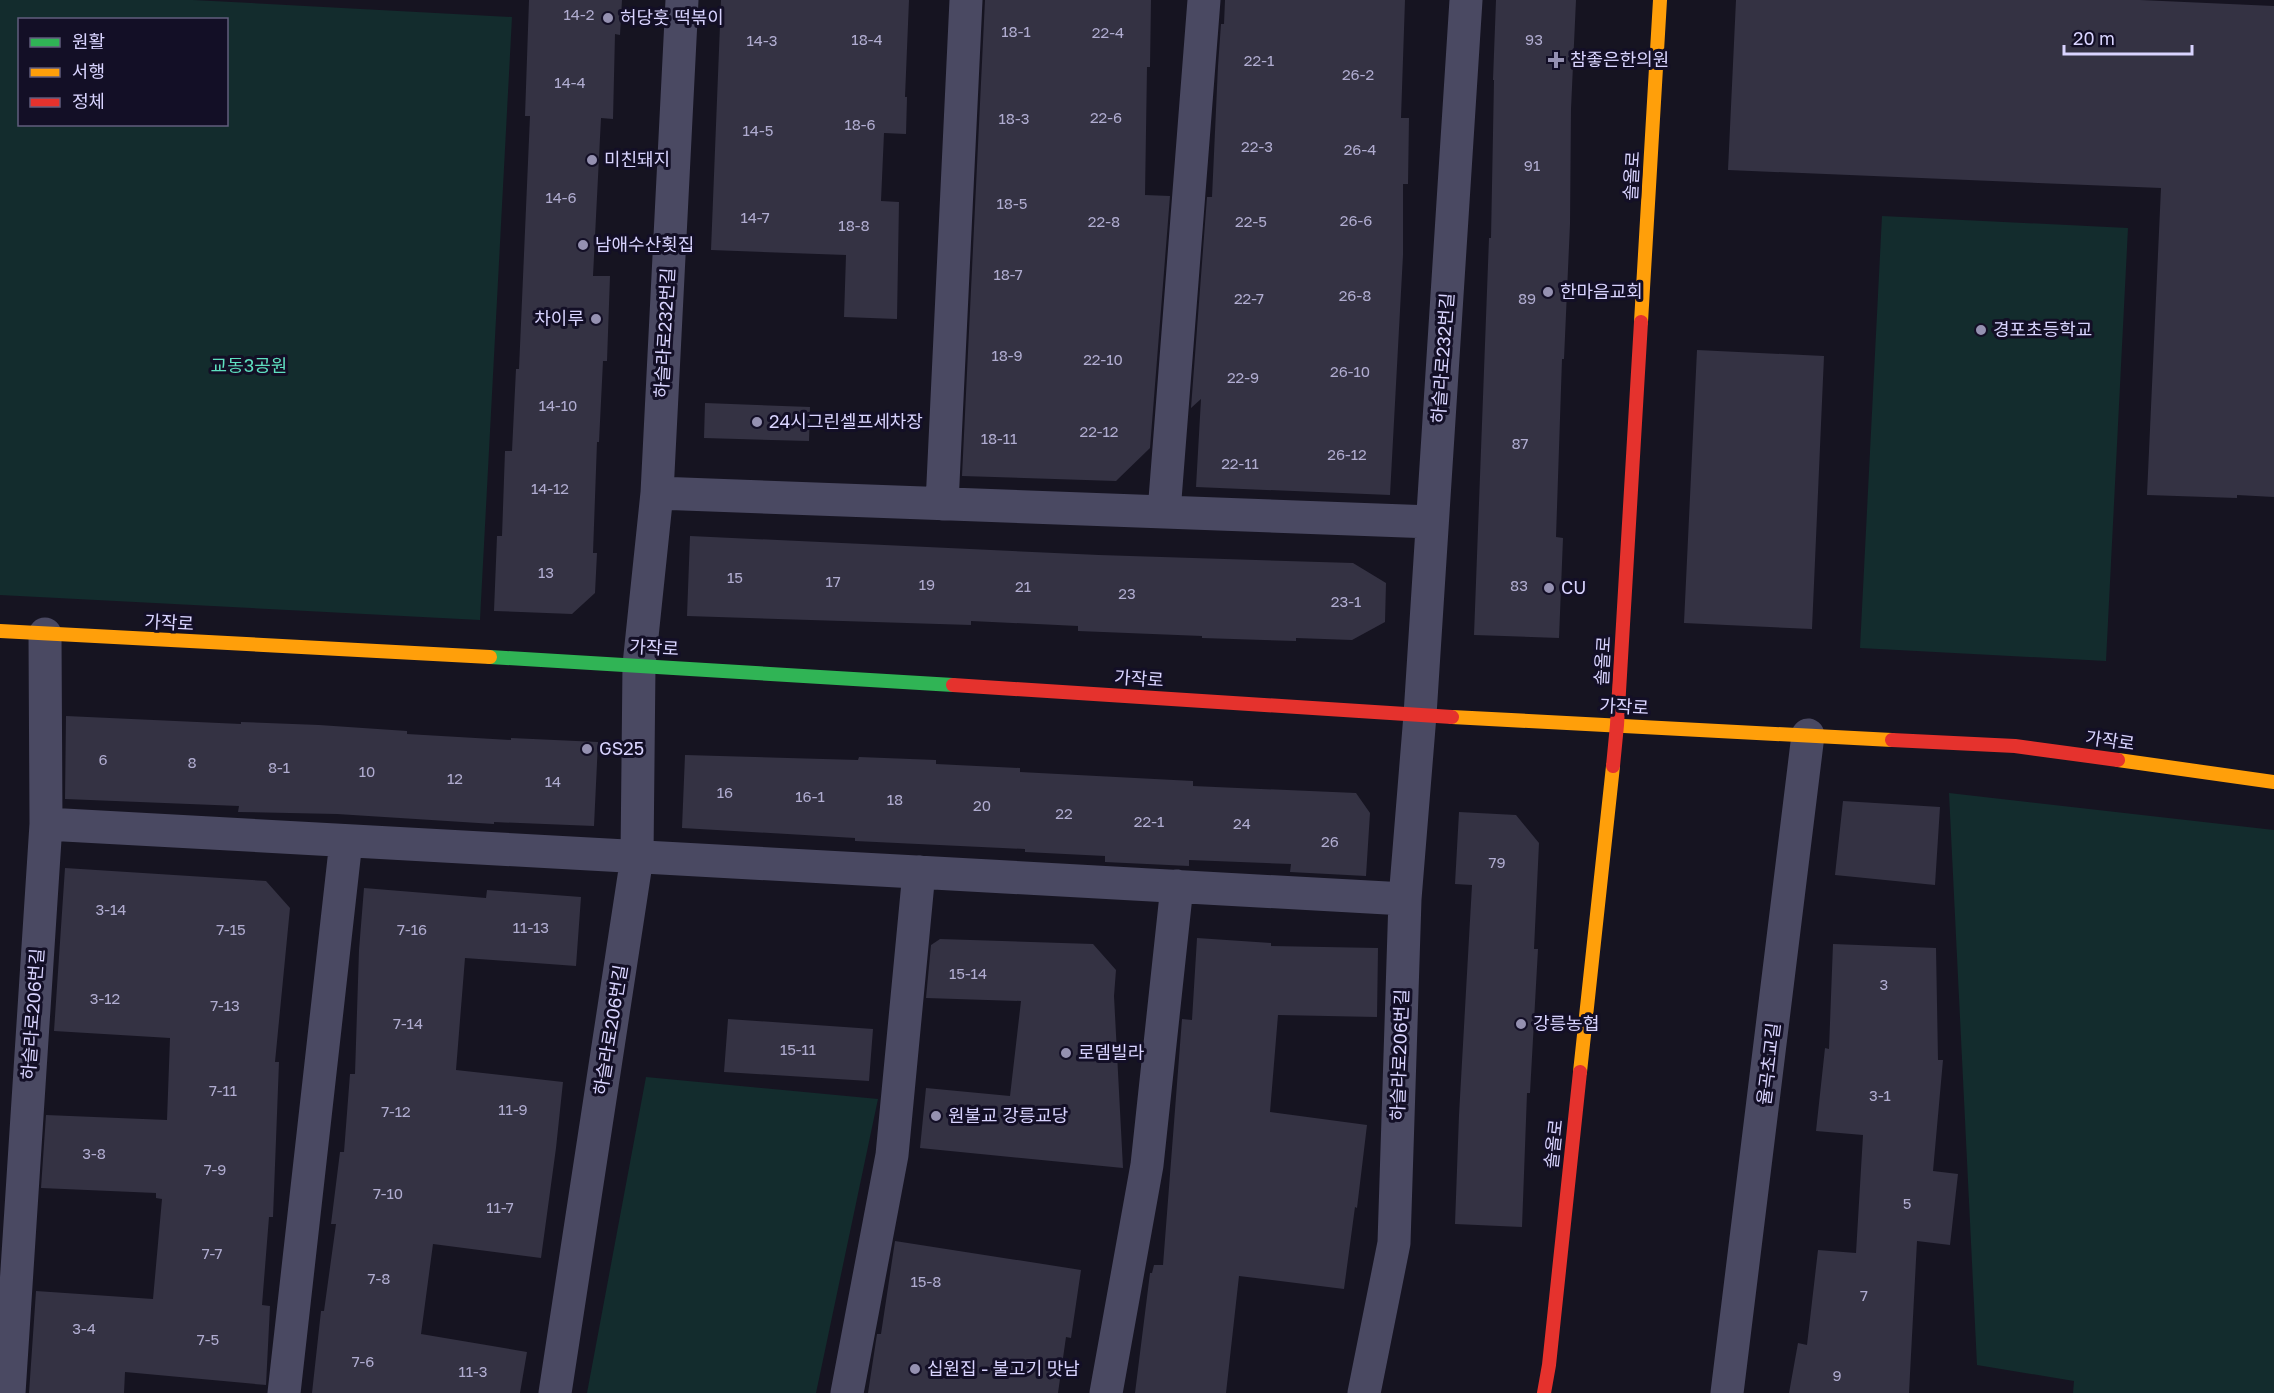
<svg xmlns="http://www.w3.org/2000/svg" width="2274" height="1393" font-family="'Golos Text','Noto Sans KR',sans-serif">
<rect width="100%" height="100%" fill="#161421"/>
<path fill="#132c2d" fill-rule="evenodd" d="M 0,0 L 193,0 L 512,17 L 480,620 L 0,595 ZM 20,20 L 226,20 L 226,124 L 20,124 Z
M 1882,216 L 2128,228 L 2106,661 L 1860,648 Z
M 1949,793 L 2274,830 L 2274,1393 L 2073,1393 L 2074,1381 L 1977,1365 Z
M 646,1077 L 878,1099 L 816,1393 L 587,1393 Z"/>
<path fill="#343243" d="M 529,0 L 622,0 L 620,35 L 615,34 L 613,119 L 601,118 L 593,276 L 610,276 L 607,361 L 603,361 L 599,442 L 597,442 L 593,553 L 597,553 L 595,593 L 572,614 L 494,611 L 497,536 L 502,536 L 505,451 L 512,451 L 516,369 L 519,369 L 530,116 L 525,116 Z
M 721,0 L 909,0 L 905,97 L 907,97 L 906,134 L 884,133 L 881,201 L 899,202 L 897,319 L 844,317 L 846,255 L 711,250 Z
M 985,0 L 1151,0 L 1150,67 L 1147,67 L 1145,195 L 1170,196 L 1150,448 L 1116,481 L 962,476 Z
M 1225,0 L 1405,0 L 1401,118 L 1409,118 L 1408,184 L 1403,184 L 1403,255 L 1390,495 L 1196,487 L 1201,399 L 1191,408 L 1207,197 L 1212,197 L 1218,66 L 1221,24 L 1224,24 Z
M 1496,0 L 1576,0 L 1571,109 L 1570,224 L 1564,359 L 1562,359 L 1556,537 L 1563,538 L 1559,638 L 1474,635 L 1489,238 L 1491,238 L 1494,80 L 1493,80 Z
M 1736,0 L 2140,0 L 2274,6 L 2274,497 L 2237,495 L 2237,498 L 2147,495 L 2161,188 L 1728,170 Z
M 1697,350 L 1824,356 L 1812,629 L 1684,623 Z
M 705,403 L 810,407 L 809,441 L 704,438 Z
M 690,536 L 1099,555 L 1353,563 L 1386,583 L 1385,622 L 1352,640 L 1296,638 L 1296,641 L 1202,638 L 1202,636 L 1078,631 L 1078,626 L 971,621 L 971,625 L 687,616 Z
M 66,716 L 241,724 L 241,722 L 319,725 L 407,731 L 407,734 L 511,740 L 511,738 L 598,742 L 594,826 L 494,822 L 494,824 L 337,814 L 238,812 L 239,806 L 65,799 Z
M 685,755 L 858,760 L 859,757 L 936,760 L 936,764 L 1020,768 L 1020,772 L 1193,781 L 1193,786 L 1356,793 L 1370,813 L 1366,876 L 1290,872 L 1291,864 L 1189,860 L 1189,866 L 1105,862 L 1105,856 L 1025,852 L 1025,849 L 855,841 L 855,838 L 682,828 Z
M 1843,801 L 1940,807 L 1935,885 L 1835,875 Z
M 1459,812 L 1516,815 L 1539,843 L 1534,949 L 1538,949 L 1530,1093 L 1527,1093 L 1522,1227 L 1455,1224 L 1459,1115 L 1472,885 L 1455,884 Z
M 65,868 L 266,881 L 290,908 L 275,1062 L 279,1062 L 273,1217 L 269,1217 L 262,1305 L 270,1306 L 266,1385 L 125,1372 L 124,1393 L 29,1393 L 36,1291 L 153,1299 L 162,1199 L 156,1198 L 156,1193 L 41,1188 L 46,1115 L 167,1120 L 170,1038 L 54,1031 Z
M 364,888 L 486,898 L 487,890 L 581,897 L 576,966 L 465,958 L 456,1070 L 563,1082 L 556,1148 L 541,1258 L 433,1244 L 421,1334 L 527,1352 L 520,1393 L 312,1393 L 321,1311 L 324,1311 L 336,1224 L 331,1224 L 340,1152 L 344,1152 L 350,1074 L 355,1074 L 359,950 Z
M 1197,938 L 1271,943 L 1271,946 L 1378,948 L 1377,1017 L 1278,1015 L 1270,1112 L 1367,1125 L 1357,1208 L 1355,1207 L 1344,1289 L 1239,1276 L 1226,1393 L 1135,1393 L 1150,1273 L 1152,1273 L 1154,1265 L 1163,1265 L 1182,1019 L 1192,1020 Z
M 940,939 L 1093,944 L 1116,970 L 1114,996 L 1123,1168 L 920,1148 L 926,1088 L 1010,1096 L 1021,1001 L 926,998 L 931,945 Z
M 1833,944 L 1936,948 L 1938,1060 L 1943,1060 L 1933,1171 L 1958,1174 L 1950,1245 L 1917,1241 L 1909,1393 L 1789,1393 L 1798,1343 L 1807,1345 L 1818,1250 L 1856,1253 L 1863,1135 L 1816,1131 L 1825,1048 L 1829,1049 Z
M 728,1019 L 873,1029 L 869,1081 L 724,1072 Z
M 895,1241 L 1081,1270 L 1071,1338 L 1066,1337 L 1058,1393 L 868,1393 L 877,1334 L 881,1334 Z"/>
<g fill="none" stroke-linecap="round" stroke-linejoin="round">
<path stroke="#4a4962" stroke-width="33" d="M 657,493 L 1432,522
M 942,504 L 966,0
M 1164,512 L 1204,0
M 46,824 L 1405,899
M 9,1393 L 46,824 L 45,634
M 284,1393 L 346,841
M 555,1393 L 637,857 L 639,665 L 657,493 L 682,0
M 847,1393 L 892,1155 L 919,872
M 1106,1393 L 1147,1165 L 1177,886
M 1364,1393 L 1394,1243 L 1405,899 L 1420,715 L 1466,0
M 1727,1393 L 1808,735"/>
<path stroke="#30b455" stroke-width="14" d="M 490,657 L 953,685"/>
<path stroke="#ff9f0a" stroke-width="14" d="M 1641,322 L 1660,0
M 0,631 L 490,657
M 1452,717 L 1892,740
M 2118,760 L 2274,782
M 1580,1072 L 1613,766"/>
<path stroke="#e5322d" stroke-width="14" d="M 953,685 L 1452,717
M 1892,740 L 2015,746 L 2118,760
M 1613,766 L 1617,725 L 1641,322
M 1544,1393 L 1549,1365 L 1580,1072"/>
</g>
<g fill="#9591b1" stroke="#130f26" stroke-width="2">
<circle cx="608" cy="18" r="6"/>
<path d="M1553 51h6v6h6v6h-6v6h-6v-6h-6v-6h6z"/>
<circle cx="592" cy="160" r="6"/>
<circle cx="583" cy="245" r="6"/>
<circle cx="1548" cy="292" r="6"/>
<circle cx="596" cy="319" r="6"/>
<circle cx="1981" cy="330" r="6"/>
<circle cx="757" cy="422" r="6"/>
<circle cx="1549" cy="588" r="6"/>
<circle cx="587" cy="749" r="6"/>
<circle cx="1521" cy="1024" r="6"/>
<circle cx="1066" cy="1053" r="6"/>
<circle cx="936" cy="1116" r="6"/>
<circle cx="915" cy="1369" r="6"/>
</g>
<g text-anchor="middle" stroke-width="6" stroke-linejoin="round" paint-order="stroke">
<g font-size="15" fill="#b0acd0">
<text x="579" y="20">14-2</text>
<text x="1016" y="37">18-1</text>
<text x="1108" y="38">22-4</text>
<text x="867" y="45">18-4</text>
<text x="1534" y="45">93</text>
<text x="762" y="46">14-3</text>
<text x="1259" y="66">22-1</text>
<text x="1358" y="80">26-2</text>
<text x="570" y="88">14-4</text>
<text x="1106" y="123">22-6</text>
<text x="1014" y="124">18-3</text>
<text x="860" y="130">18-6</text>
<text x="758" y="136">14-5</text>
<text x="1257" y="152">22-3</text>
<text x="1360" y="155">26-4</text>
<text x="1532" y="171">91</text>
<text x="561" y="203">14-6</text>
<text x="1012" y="209">18-5</text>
<text x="755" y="223">14-7</text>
<text x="1356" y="226">26-6</text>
<text x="1104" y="227">22-8</text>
<text x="1251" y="227">22-5</text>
<text x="854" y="231">18-8</text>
<text x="1008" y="280">18-7</text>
<text x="1355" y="301">26-8</text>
<text x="1249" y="304">22-7</text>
<text x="1527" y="304">89</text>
<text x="1007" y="361">18-9</text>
<text x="1103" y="365">22-10</text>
<text x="1350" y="377">26-10</text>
<text x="1243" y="383">22-9</text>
<text x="558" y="411">14-10</text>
<text x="1099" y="437">22-12</text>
<text x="999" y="444">18-11</text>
<text x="1520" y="449">87</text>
<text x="1347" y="460">26-12</text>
<text x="1240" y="469">22-11</text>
<text x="550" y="494">14-12</text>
<text x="546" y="578">13</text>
<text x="735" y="583">15</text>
<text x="833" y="587">17</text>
<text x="927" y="590">19</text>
<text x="1519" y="591">83</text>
<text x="1023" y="592">21</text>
<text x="1127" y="599">23</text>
<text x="1346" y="607">23-1</text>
<text x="103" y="765">6</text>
<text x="192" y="768">8</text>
<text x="279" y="773">8-1</text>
<text x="367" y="777">10</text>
<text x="455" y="784">12</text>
<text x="553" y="787">14</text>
<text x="725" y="798">16</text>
<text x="810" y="802">16-1</text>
<text x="895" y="805">18</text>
<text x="982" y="811">20</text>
<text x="1064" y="819">22</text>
<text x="1149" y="827">22-1</text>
<text x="1242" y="829">24</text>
<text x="1330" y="847">26</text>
<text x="1497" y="868">79</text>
<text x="111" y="915">3-14</text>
<text x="531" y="933">11-13</text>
<text x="231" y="935">7-15</text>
<text x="412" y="935">7-16</text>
<text x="968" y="979">15-14</text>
<text x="1884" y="990">3</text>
<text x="105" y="1004">3-12</text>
<text x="225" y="1011">7-13</text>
<text x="408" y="1029">7-14</text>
<text x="798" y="1055">15-11</text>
<text x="223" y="1096">7-11</text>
<text x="1880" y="1101">3-1</text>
<text x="513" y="1115">11-9</text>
<text x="396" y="1117">7-12</text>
<text x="94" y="1159">3-8</text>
<text x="215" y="1175">7-9</text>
<text x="388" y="1199">7-10</text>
<text x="1907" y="1209">5</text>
<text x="500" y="1213">11-7</text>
<text x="212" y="1259">7-7</text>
<text x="379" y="1284">7-8</text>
<text x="926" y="1287">15-8</text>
<text x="1864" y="1301">7</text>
<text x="84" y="1334">3-4</text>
<text x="208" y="1345">7-5</text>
<text x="363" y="1367">7-6</text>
<text x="473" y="1377">11-3</text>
<text x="1837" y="1381">9</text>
</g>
<g font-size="18" fill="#d9d4ff" stroke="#130f26" text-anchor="start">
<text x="620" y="24">허당훗 떡볶이</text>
<text x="1570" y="66">참좋은한의원</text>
<text x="604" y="166">미친돼지</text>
<text x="595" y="251">남애수산횟집</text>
<text x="1560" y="298">한마음교회</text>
<text x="584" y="325" text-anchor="end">차이루</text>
<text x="1993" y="336">경포초등학교</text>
<text x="769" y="428">24시그린셀프세차장</text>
<text x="1561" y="594">CU</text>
<text x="599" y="755">GS25</text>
<text x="1533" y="1030">강릉농협</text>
<text x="1078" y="1059">로뎀빌라</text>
<text x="948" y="1122">원불교 강릉교당</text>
<text x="927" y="1375">십원집 - 불고기 맛남</text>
</g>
<g font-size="18" fill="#d9d4ff" stroke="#130f26">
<text transform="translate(1632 176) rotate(-87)" y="6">솔올로</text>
<text transform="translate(665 333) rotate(-87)" y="6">하슬라로232번길</text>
<text transform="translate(1443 358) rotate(-86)" y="6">하슬라로232번길</text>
<text transform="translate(169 623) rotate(3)" y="6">가작로</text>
<text transform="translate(654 648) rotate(3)" y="6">가작로</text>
<text transform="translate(1603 661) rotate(-87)" y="6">솔올로</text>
<text transform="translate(1139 679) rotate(4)" y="6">가작로</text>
<text transform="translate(1624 707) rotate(3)" y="6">가작로</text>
<text transform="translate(2110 741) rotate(8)" y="6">가작로</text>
<text transform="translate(33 1014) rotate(-86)" y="6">하슬라로206번길</text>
<text transform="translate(611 1030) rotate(-81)" y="6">하슬라로206번길</text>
<text transform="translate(1400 1055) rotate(-88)" y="6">하슬라로206번길</text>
<text transform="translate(1769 1064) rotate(-83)" y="6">율곡초교길</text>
<text transform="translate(1554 1144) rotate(-84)" y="6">솔올로</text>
</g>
<g font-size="18" fill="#5fe0c0" stroke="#130f26">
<text x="249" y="372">교동3공원</text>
</g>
</g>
<rect x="18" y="18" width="210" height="108" fill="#130f26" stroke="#625e7d" stroke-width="1.5"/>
<rect x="30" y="38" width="30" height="9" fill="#30b455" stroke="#625e7d" stroke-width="1.5"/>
<text x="72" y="48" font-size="18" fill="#d9d4ff">원활</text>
<rect x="30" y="68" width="30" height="9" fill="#ff9f0a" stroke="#625e7d" stroke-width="1.5"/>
<text x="72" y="78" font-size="18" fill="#d9d4ff">서행</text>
<rect x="30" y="98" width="30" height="9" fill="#e5322d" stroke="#625e7d" stroke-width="1.5"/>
<text x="72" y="108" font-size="18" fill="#d9d4ff">정체</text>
<path d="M2064 45v9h128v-9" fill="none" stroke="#d9d4ff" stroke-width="3"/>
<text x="2073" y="45" font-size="18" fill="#d9d4ff" stroke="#130f26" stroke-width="4.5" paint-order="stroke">20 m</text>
</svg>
